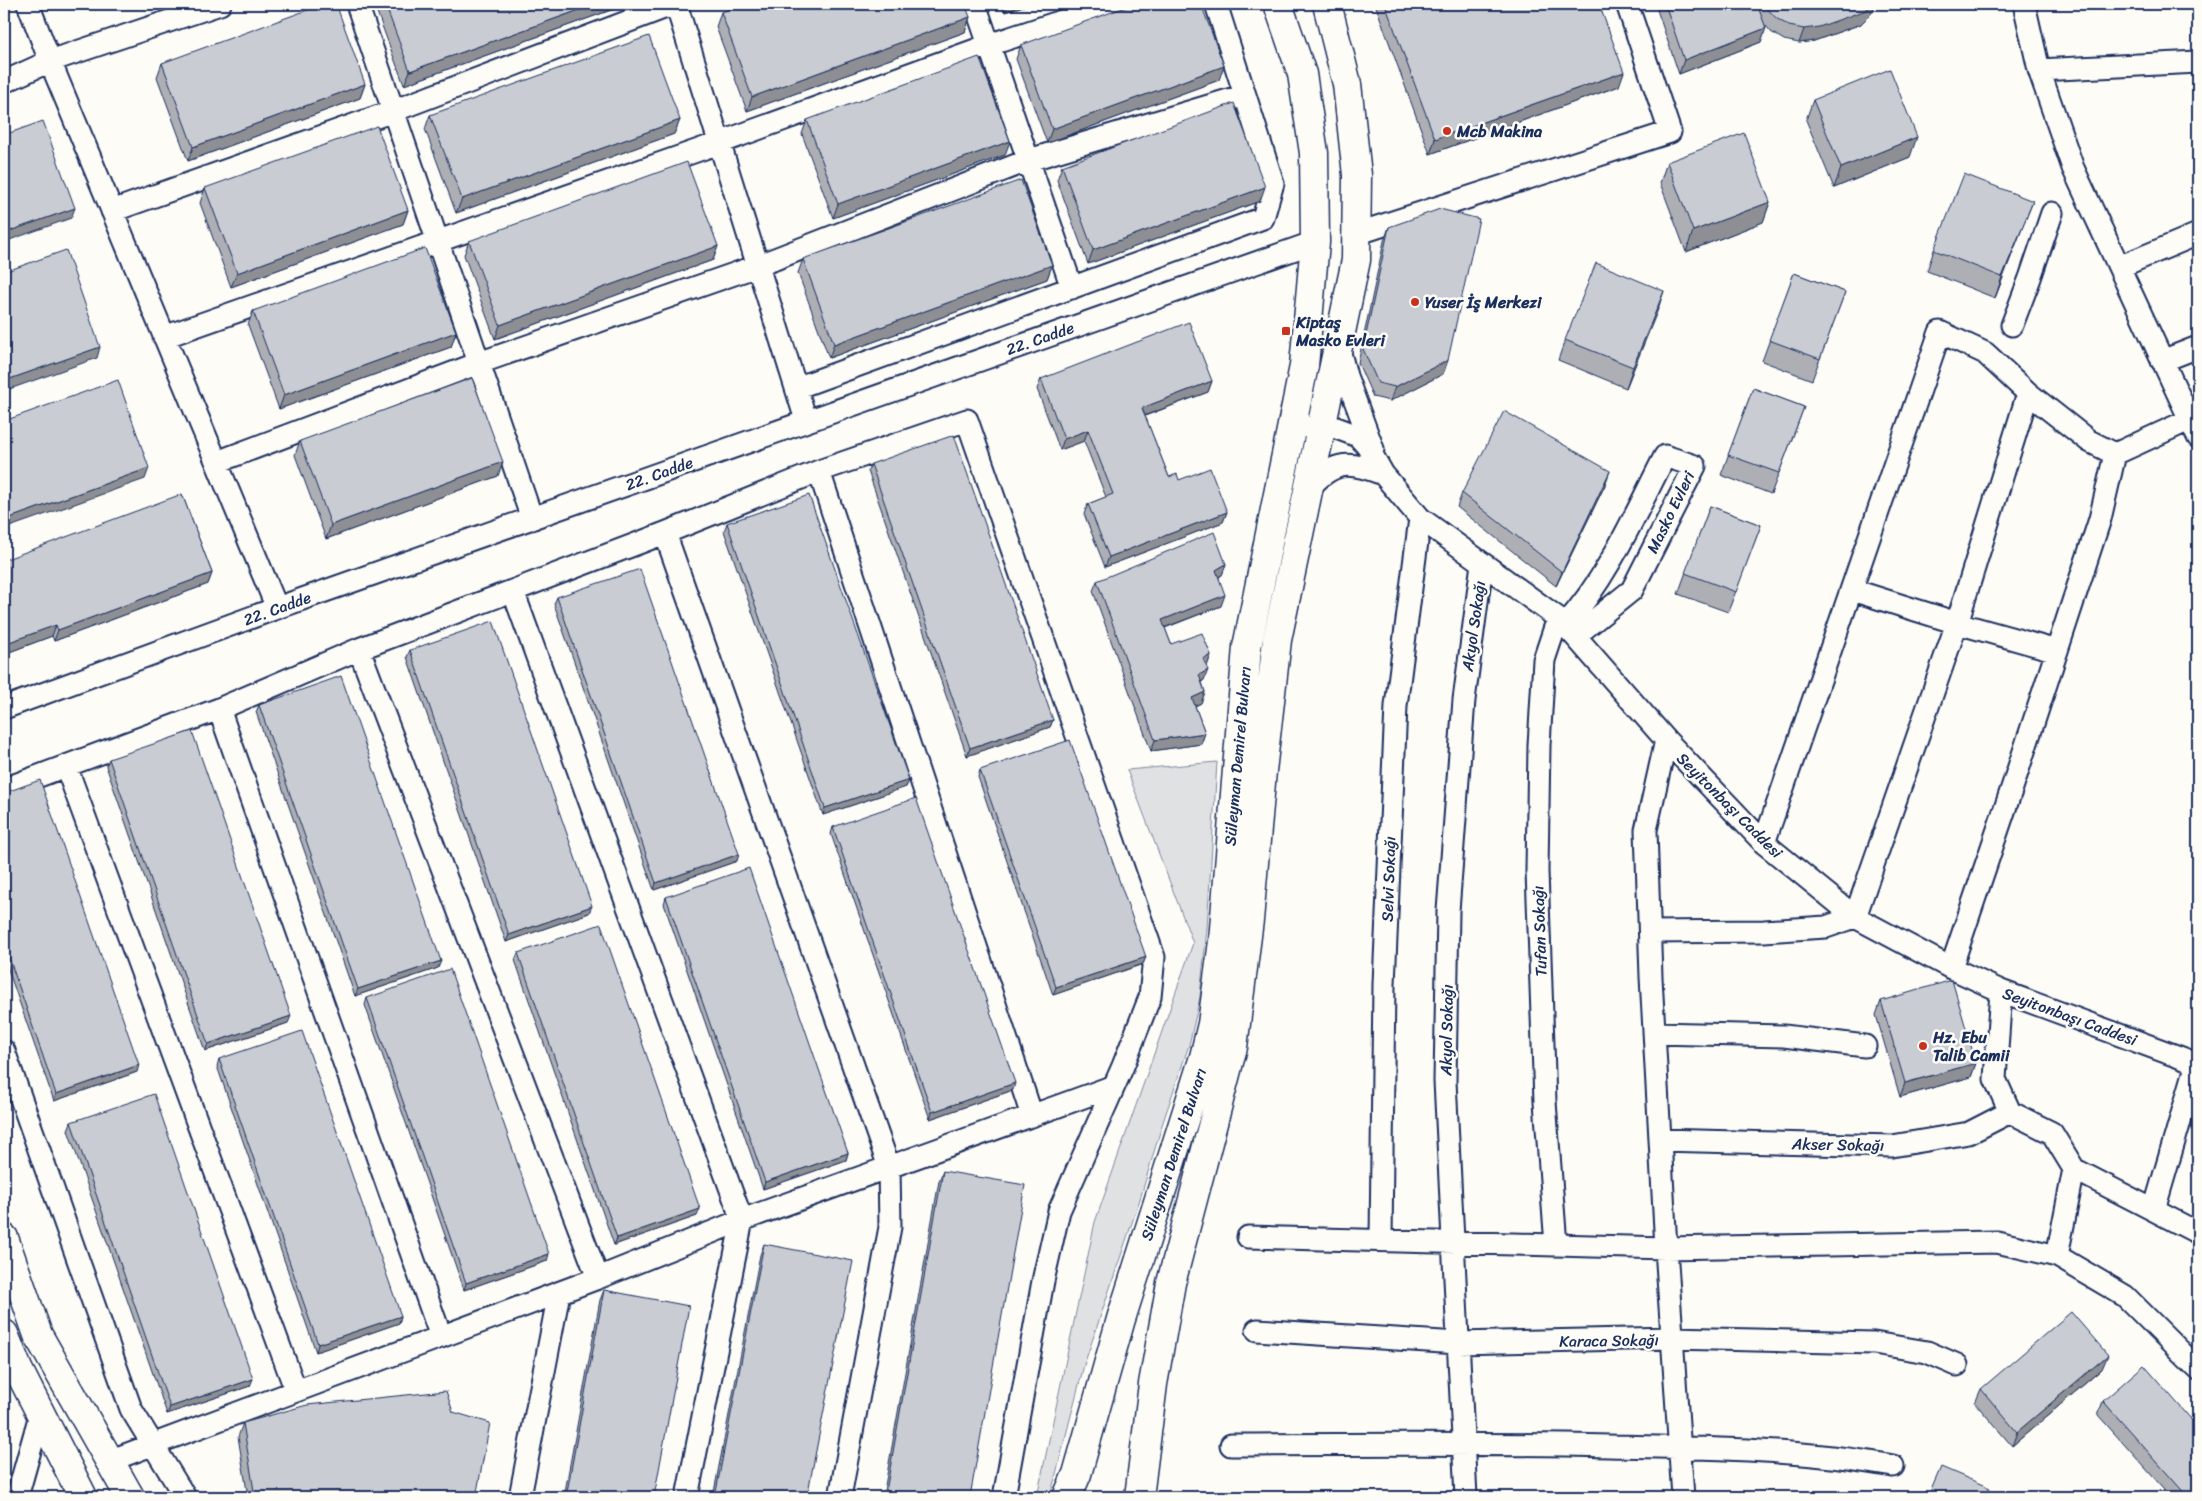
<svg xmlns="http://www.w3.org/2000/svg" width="2202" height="1501" font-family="Sriracha,sans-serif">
<rect width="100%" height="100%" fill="#fdfcf7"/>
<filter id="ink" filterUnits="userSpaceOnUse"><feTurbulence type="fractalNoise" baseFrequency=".02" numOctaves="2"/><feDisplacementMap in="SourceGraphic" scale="10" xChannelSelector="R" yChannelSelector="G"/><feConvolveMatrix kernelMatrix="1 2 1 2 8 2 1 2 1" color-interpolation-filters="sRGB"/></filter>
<g filter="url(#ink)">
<path fill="#e0e1e3" stroke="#7e88a0" d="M 1217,762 L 1207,928 L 1200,997 L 1189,1045 L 1162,1125 L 1140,1199 L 1084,1365 L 1050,1497 L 1037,1497 L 1095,1222 L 1193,943 L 1127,770 Z"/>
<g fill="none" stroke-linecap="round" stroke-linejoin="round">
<g stroke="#1b2f5e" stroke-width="25">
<path id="minor" d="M 28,4 L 50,61 L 277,608
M 357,4 L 532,519
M 676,4 L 806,420
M 975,4 L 1072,288
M 2024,4 L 2039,70 L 2073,168 L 2198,437
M 2039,70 L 2198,62
M 4,82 L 50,61 L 220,4
M 112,211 L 393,111 L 674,4
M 1356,234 L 1670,132 L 1627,4
M 2119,267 L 2198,234
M 2012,325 L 2030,278 L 2052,213
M 164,337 L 719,143 L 989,45 L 1113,4
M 1339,349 L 1346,376 L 1373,449
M 2162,361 L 2198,347
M 796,388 L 1263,218 L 1273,183 L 1216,4
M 1308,427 L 1331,426 L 1358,436 L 1367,446 L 1383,474 L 1420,518 L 1558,618 L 1575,636 L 1666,740 L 1764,843 L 1855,917 L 1951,968 L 2001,991 L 2198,1064
M 2115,454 L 2189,420
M 217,462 L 479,363 L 757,266 L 1029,160 L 1245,95
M 819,471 L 1032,1116
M 1310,487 C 1335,459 1351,462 1383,474
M 665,533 L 889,1167 L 890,1227 L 840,1497
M 1852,590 L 1957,623 L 2057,651
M 513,591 L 742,1220 L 687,1497
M 1565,625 C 1609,576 1635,514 1665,456 L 1695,466 L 1632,590 L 1575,636
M 359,649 L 598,1278
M 4,708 L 277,608 L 1315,242
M 219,709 L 441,1337
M 1666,740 L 1646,830 L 1651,977 L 1666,1248 L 1683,1497
M 66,766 L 296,1391
M 4,789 L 219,709 L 359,649 L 665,533 L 819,471 L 967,420 L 1154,957 L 1150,997 L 1123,1066 L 1059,1211 L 1043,1281 L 1004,1497
M 1764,843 L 1940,332 L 1985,353 L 2028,393 L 2089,441 L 2115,454
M 1650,932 L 1764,931 L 1826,927 L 1855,917 L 1957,623 L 2028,393
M 1951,968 L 2013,785 L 2100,519 L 2115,454
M 2001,991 L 1995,1079 L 2010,1112 L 2052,1133 L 2074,1169 L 2057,1256
M 1654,1033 L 1784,1036 L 1865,1046
M 4,1051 L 131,1409 L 185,1497
M 1660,1140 L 1892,1146 L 1969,1133 L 2010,1112
M 2074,1169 L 2198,1233
M 2154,1210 L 2197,1063
M 1248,1237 L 1666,1248 L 1997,1242 L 2057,1256 L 2125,1296 L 2198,1369
M 1381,1240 L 1384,984 L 1396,706 L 1420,518
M 1556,1245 L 1545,1102 L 1537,871 L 1539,745 L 1544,660 L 1558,618
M 1257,1330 L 1458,1343 L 1672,1338 L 1874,1343 L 1927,1352 L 1957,1365
M 1231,1445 C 1357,1444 1483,1443 1609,1446 C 1704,1448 1800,1449 1893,1466
M 109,1461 L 598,1278 L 742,1220 L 1114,1086
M 17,1497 L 40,1415
M 520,1497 L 559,1293
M 1466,1497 L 1445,1081 L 1448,911 L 1464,700 L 1482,564"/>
</g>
<g stroke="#1b2f5e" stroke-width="31">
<path id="major" d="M 4,1238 L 38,1335 L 130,1497
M 4,1334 L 18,1369 L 83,1497
M 1067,1497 L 1077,1474 L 1121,1319 L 1204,1057 L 1212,1024 L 1223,941 L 1247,647 L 1304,366 L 1315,242 L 1314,153 L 1302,74 L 1278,4
M 1139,1497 L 1153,1384 L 1171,1283 L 1233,1047 L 1249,920 L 1262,771 L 1277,640 L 1356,260 L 1357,175 L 1347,84 L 1327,4"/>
</g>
<use href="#minor" stroke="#fdfcf7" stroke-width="21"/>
<use href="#major" stroke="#fdfcf7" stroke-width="28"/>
</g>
<path fill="#adafb5" stroke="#1b2f5e" d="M 374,4 L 623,4 L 622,6 L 404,85 Z
M 1002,4 L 1029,4 L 1005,12 Z
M 1375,4 L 1599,4 L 1619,86 L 1430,154 Z
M 1655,4 L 1876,4 L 1871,14 L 1861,24 L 1814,41 L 1799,43 L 1784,40 L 1771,32 L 1766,26 L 1761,42 L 1679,74 Z
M 721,12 L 970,17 L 965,32 L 747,111 L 716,27 Z
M 1021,45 L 1219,80 L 1047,143 L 1016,59 Z
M 162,63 L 365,84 L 360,98 L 188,161 L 157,77 Z
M 1813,100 L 1910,157 L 1834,188 L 1806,120 Z
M 430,115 L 680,120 L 674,134 L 456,213 L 425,129 Z
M 807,120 L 1005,155 L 833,218 L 802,134 Z
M 1667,162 L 1770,202 L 1763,222 L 1686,252 L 1660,183 Z
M 1062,166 L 1260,201 L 1088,264 L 1057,180 Z
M 205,188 L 408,210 L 403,224 L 231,287 L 200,203 Z
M 2025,221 L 1995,298 L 1927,271 L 1934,250 Z
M 1389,227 L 1448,360 L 1443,374 L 1390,401 L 1373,397 L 1358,363 L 1384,241 Z
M 469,241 L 718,246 L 713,260 L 495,339 L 464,255 Z
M 803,259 L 1052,265 L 1047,279 L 829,358 L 798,273 Z
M 1794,273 L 1845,292 L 1812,380 L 1762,361 Z
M 1664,291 L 1626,388 L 1558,360 L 1565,340 Z
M 253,311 L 456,332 L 451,347 L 279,409 L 248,325 Z
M 1041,379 L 1212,381 L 1208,392 L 1145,416 L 1169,477 L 1179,480 L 1227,512 L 1223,522 L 1105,567 L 1084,514 L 1088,504 L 1106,497 L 1084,441 L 1060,450 L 1037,389 Z
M 1753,388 L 1804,407 L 1771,494 L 1721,475 Z
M 300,441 L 498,476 L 326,539 L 295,455 Z
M 871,464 L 1053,720 L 1050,727 L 967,756 L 868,471 Z
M 1605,485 L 1556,586 L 1457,507 L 1462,493 Z
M 182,494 L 212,573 L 208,584 L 54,641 L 52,636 L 4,654 Z
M 1710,506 L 1761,525 L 1728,612 L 1678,594 Z
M 727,523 L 909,780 L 906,787 L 823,815 L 724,531 Z
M 1226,564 L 1222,575 L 1219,577 L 1221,606 L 1165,628 L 1171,644 L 1211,655 L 1207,666 L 1204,680 L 1202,682 L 1205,692 L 1201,703 L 1195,706 L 1205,733 L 1201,744 L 1151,751 L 1093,591 L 1097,581 Z
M 557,597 L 737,861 L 654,890 L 554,604 Z
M 410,650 L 589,913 L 506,942 L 407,657 Z
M 259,705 L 438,968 L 355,996 L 256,712 Z
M 109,759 L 288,1023 L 205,1051 L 106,766 Z
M 980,770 L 1146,957 L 1143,964 L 1053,995 L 978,777 Z
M 4,793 L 137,1072 L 54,1101 L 4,958 Z
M 833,827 L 1013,1090 L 930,1119 L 831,834 Z
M 666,897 L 848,1153 L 846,1160 L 763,1189 L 664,904 Z
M 518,953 L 697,1216 L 614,1245 L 515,960 Z
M 367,998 L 547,1261 L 464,1290 L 365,1005 Z
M 1881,1001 L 1976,1063 L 1971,1077 L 1900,1097 L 1876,1015 Z
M 219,1059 L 401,1316 L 399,1323 L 316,1352 L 217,1066 Z
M 71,1122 L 250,1386 L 167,1414 L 68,1130 Z
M 943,1171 L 970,1497 L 883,1497 L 939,1181 Z
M 764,1244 L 807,1497 L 713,1497 L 760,1255 Z
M 604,1290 L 654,1497 L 564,1497 L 600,1300 Z
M 2102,1369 L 2012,1446 L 1975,1403 L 1981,1389 Z
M 2103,1401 L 2198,1497 L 2171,1497 L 2098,1415 Z
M 453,1412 L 476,1497 L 248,1497 L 238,1437 L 243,1423 Z"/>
<path fill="#8d8f94" stroke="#1b2f5e" d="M 596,4 L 623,4 L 622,6 L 404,85 L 410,71 Z
M 1008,4 L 1029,4 L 1005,12 Z
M 1872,4 L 1876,4 L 1871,14 L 1861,24 L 1814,41 L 1799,43 L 1804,29 Z
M 970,17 L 965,32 L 747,111 L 752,97 Z
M 1766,28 L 1761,42 L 1679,74 L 1684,60 Z
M 1224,66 L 1219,80 L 1047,143 L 1052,129 Z
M 1624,72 L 1619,86 L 1430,154 L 1435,139 Z
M 365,84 L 360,98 L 188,161 L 193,147 Z
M 680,120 L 674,134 L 456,213 L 462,199 Z
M 1917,137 L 1910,157 L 1834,188 L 1841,168 Z
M 1010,141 L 1005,155 L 833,218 L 838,204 Z
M 1265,187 L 1260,201 L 1088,264 L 1093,250 Z
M 2033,201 L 2025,221 L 1995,298 L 2002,277 Z
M 1770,202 L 1763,222 L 1686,252 L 1693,231 Z
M 75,208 L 71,218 L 4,242 L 4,233 Z
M 408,210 L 403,224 L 231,287 L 237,273 Z
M 718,246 L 713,260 L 495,339 L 500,325 Z
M 1052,265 L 1047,279 L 829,358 L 834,344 Z
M 1664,291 L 1657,312 L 1626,388 L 1633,367 Z
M 456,332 L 451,347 L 279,409 L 284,395 Z
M 100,347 L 97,358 L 4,391 L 4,381 Z
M 1448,360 L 1443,374 L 1390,401 L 1395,387 Z
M 1212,381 L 1208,392 L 1138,418 L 1142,408 Z
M 1088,430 L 1084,441 L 1060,450 L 1064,439 Z
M 503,462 L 498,476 L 326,539 L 331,525 Z
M 149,468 L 145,479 L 4,529 L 4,520 Z
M 1610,471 L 1605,485 L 1556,586 L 1562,572 Z
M 1227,512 L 1223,522 L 1105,567 L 1109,557 Z
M 1226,564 L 1222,575 L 1212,580 L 1216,570 Z
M 212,573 L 208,584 L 54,641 L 58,630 Z
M 1225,595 L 1221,606 L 1158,630 L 1162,620 Z
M 56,625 L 52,636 L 4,654 L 4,644 Z
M 1211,655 L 1207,666 L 1200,670 L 1203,659 Z
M 1208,670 L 1204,680 L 1195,686 L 1199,675 Z
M 1205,692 L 1201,703 L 1188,709 L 1192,698 Z
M 1053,720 L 1050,727 L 967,756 L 970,748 Z
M 1205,733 L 1201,744 L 1151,751 L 1155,740 Z
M 909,780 L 906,787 L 823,815 L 825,808 Z
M 739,854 L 737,861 L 654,890 L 656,883 Z
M 592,906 L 589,913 L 506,942 L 509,935 Z
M 1146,957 L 1143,964 L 1053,995 L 1056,987 Z
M 441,961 L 438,968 L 355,996 L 358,989 Z
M 291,1016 L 288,1023 L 205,1051 L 208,1044 Z
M 1976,1063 L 1971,1077 L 1900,1097 L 1905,1083 Z
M 139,1065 L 137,1072 L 54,1101 L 56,1094 Z
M 1015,1083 L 1013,1090 L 930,1119 L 932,1112 Z
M 848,1153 L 846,1160 L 763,1189 L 765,1182 Z
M 700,1209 L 697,1216 L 614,1245 L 617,1238 Z
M 549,1254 L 547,1261 L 464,1290 L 466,1283 Z
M 401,1316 L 399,1323 L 316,1352 L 318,1344 Z
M 2108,1355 L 2102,1369 L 2012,1446 L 2017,1432 Z
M 253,1379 L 250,1386 L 167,1414 L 170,1407 Z"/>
<path fill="#c9ccd3" stroke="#1b2f5e" d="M 324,4 L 336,4 L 365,84 L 193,147 L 162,63 Z
M 385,4 L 596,4 L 410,71 Z
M 745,4 L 965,4 L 970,17 L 752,97 L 721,12 Z
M 1134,4 L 1201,4 L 1224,66 L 1052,129 L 1021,45 Z
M 1385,4 L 1599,4 L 1624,72 L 1435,139 Z
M 1665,4 L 1759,4 L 1758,7 L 1766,28 L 1684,60 Z
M 1766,4 L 1872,4 L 1866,10 L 1819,27 L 1804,29 L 1789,26 L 1776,18 L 1766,7 Z
M 649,36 L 680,120 L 462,199 L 430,115 Z
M 979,57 L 1010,141 L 838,204 L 807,120 Z
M 1890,69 L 1917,137 L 1841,168 L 1813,100 Z
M 1234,103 L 1265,187 L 1093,250 L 1062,166 Z
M 43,121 L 75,208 L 4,233 L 4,135 Z
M 377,126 L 408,210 L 237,273 L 205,188 Z
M 1744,133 L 1770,202 L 1693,231 L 1667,162 Z
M 687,162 L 718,246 L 500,325 L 469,241 Z
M 1964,174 L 2033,201 L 2002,277 L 1934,250 Z
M 1021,180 L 1052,265 L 834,344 L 803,259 Z
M 1440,209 L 1479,219 L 1448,360 L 1395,387 L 1378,383 L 1363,349 L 1389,227 Z
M 425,248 L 456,332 L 284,395 L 253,311 Z
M 66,250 L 100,347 L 4,381 L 4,272 Z
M 1596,263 L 1664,291 L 1633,367 L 1565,340 Z
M 1794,273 L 1845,292 L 1820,359 L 1769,340 Z
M 1189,322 L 1212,381 L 1142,408 L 1169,477 L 1177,474 L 1179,480 L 1210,468 L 1227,512 L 1109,557 L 1088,504 L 1113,494 L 1088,430 L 1064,439 L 1041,379 Z
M 472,378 L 503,462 L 331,525 L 300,441 Z
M 118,380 L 149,468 L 4,520 L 4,421 Z
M 1753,388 L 1804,407 L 1779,473 L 1728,455 Z
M 1504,411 L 1610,471 L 1562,572 L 1462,493 Z
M 954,435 L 1053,720 L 970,748 L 871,464 Z
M 182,494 L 212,573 L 58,630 L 56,625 L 4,644 L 4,560 Z
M 809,495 L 909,780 L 825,808 L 727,523 Z
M 1710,506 L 1761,525 L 1736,592 L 1685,573 Z
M 1214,532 L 1226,564 L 1216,570 L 1225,595 L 1162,620 L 1171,644 L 1202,633 L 1211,655 L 1203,659 L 1208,670 L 1199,675 L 1205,692 L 1192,698 L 1205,733 L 1155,740 L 1097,581 Z
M 640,569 L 739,854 L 656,883 L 557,597 Z
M 493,621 L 592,906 L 509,935 L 410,650 Z
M 341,676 L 441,961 L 358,989 L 259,705 Z
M 192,731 L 291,1016 L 208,1044 L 109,759 Z
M 1070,740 L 1146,957 L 1056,987 L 980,770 Z
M 40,780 L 139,1065 L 56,1094 L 4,943 L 4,793 Z
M 916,798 L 1015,1083 L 932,1112 L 833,827 Z
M 749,868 L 848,1153 L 765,1182 L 666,897 Z
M 601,924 L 700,1209 L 617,1238 L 518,953 Z
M 450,969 L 549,1254 L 466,1283 L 367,998 Z
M 1952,980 L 1976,1063 L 1905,1083 L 1881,1001 Z
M 302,1031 L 401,1316 L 318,1344 L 219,1059 Z
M 154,1094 L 253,1379 L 170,1407 L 71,1122 Z
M 943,1171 L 1025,1185 L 970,1497 L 885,1497 Z
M 764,1244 L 853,1261 L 807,1497 L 715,1497 Z
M 604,1290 L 689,1306 L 654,1497 L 597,1497 L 567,1492 Z
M 2071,1312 L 2108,1355 L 2017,1432 L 1981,1389 Z
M 2144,1365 L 2198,1427 L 2198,1496 L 2197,1497 L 2188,1497 L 2103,1401 Z
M 446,1391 L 453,1412 L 490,1423 L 476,1497 L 255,1497 L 243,1423 L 307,1405 Z
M 1941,1467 L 1990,1488 L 1986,1497 L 1928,1497 Z"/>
</g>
<g fill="#c8321e" stroke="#fdfcf7" stroke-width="2">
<circle cx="1447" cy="131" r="5"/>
<circle cx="1415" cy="302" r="5"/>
<rect x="1281" y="326" width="10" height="10" rx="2.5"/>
<circle cx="1923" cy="1046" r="5"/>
</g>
<g text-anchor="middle" stroke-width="5" stroke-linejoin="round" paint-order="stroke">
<g font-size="16" font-weight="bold" fill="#1b2f5e" stroke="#fdfcf7" text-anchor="start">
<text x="1457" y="137">Mcb Makina</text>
<text x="1425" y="308">Yuser İş Merkezi</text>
<text x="1296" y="328">Kiptaş<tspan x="1296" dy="18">Masko Evleri</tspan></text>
<text x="1933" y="1043">Hz. Ebu<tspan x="1933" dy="18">Talib Camii</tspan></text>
</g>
<g font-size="16" fill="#1b2f5e" stroke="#fdfcf7">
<text transform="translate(1040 338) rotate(-19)" y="6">22. Cadde</text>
<text transform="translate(659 473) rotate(-20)" y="6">22. Cadde</text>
<text transform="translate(1670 512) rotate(-64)" y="6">Masko Evleri</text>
<text transform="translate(277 608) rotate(-20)" y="6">22. Cadde</text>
<text transform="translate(1473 626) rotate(-82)" y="6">Akyol Sokağı</text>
<text transform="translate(1237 756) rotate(-85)" y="6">Süleyman Demirel Bulvarı</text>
<text transform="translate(1730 805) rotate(45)" y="6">Seyitonbaşı Caddesi</text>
<text transform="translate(1388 879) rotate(-88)" y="6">Selvi Sokağı</text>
<text transform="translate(1539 931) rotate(-92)" y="6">Tufan Sokağı</text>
<text transform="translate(2070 1016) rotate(20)" y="6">Seyitonbaşı Caddesi</text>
<text transform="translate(1446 1030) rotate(-89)" y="6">Akyol Sokağı</text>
<text transform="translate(1838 1144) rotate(1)" y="6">Akser Sokağı</text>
<text transform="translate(1173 1154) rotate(-72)" y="6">Süleyman Demirel Bulvarı</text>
<text transform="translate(1609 1340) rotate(-1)" y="6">Karaca Sokağı</text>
</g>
</g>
<rect width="2202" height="1501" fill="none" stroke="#fdfcf7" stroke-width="20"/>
<rect x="10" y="10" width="2182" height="1481" fill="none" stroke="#1b2f5e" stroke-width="2" filter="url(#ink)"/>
</svg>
